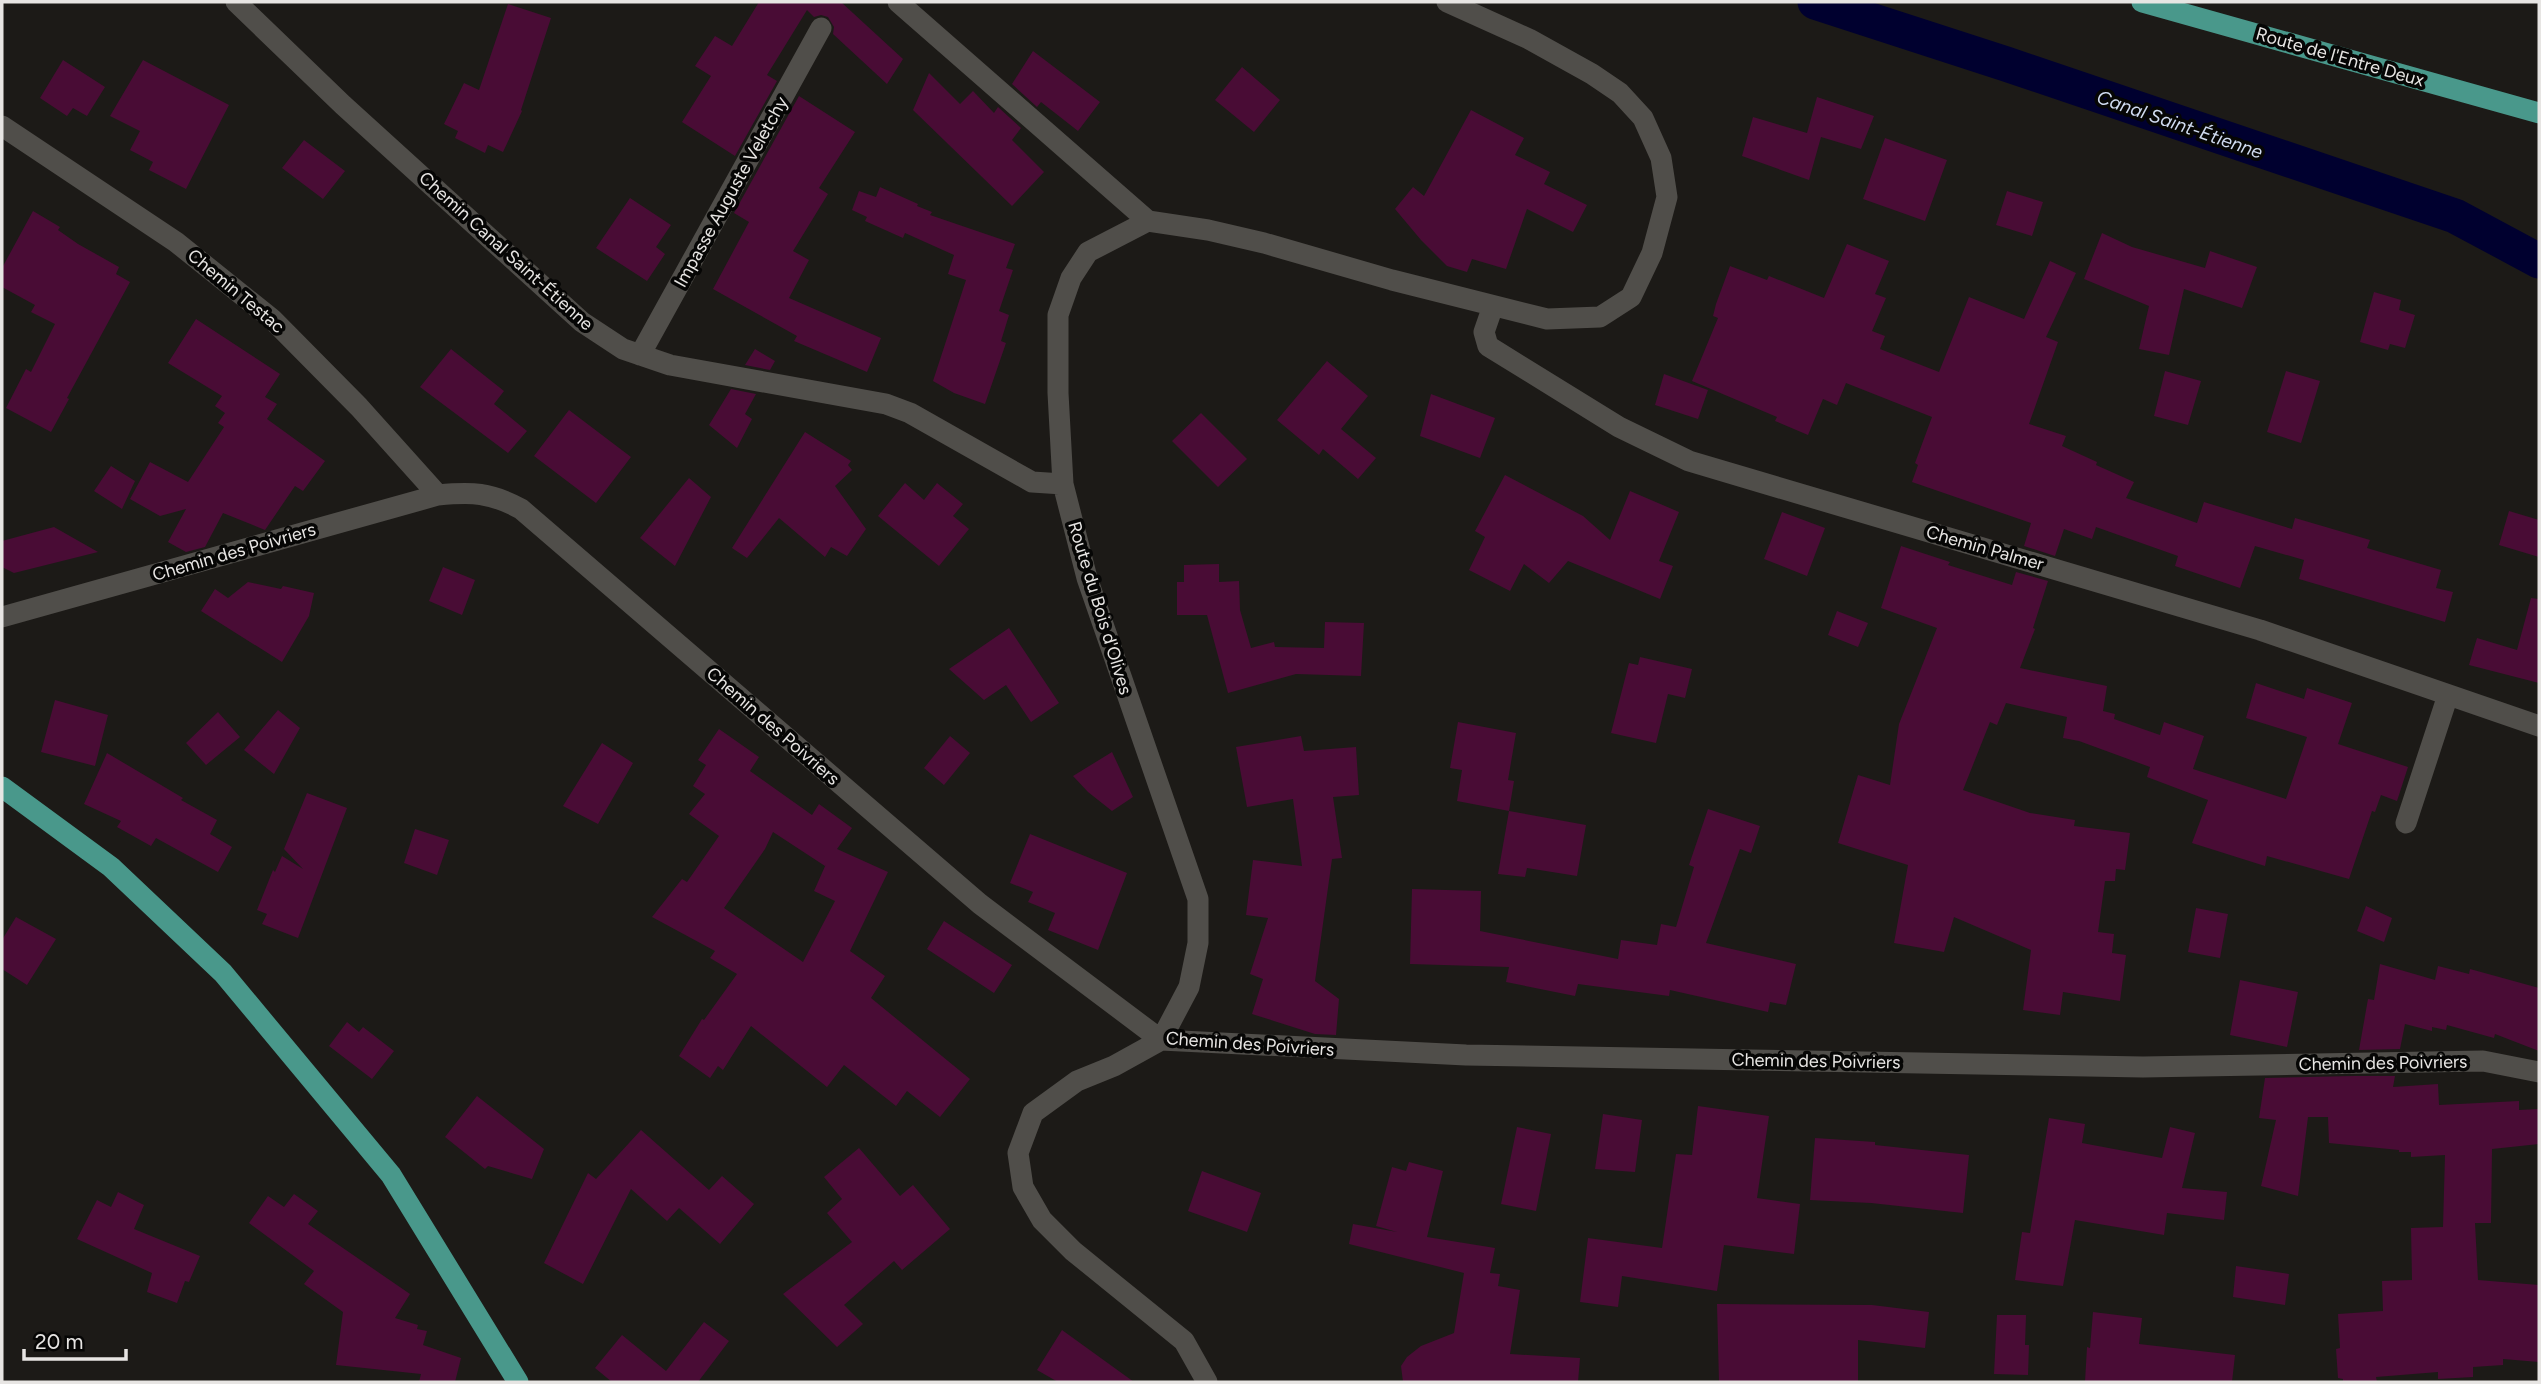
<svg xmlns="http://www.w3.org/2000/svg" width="2541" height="1384" font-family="Figtree,sans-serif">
<rect width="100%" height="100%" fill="#1c1a17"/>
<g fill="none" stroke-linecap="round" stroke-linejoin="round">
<path stroke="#00002f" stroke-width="35" d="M 1815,2 L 2006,64 L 2455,216 L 2539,261"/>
</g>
<path fill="#490c35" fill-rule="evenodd" d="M 759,2 L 841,2 L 903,59 L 887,84 L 833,34 L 834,27 L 828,17 L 821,15 L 814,17 L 807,10 L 767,75 L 777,81 L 735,156 L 682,122 L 711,76 L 695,66 L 715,36 L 732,46 Z
M 508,4 L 551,18 L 521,110 L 522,111 L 503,152 L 488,145 L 485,153 L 455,138 L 458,131 L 444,124 L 464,83 L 479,90 Z
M 1033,51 L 1100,102 L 1078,131 L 1041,102 L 1037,107 L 1012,84 Z
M 63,60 L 105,87 L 87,116 L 73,108 L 67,116 L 40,98 Z
M 143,60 L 229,105 L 186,189 L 149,170 L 153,162 L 130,150 L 140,131 L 110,116 Z
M 1242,67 L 1280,100 L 1254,132 L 1215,100 Z
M 929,73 L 960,104 L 973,91 L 994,113 L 998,107 L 1021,128 L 1012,140 L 1044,172 L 1012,206 L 913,110 Z
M 799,96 L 855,132 L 819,188 L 828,194 L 793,251 L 809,260 L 789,298 L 881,338 L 867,372 L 794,341 L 797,336 L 713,289 L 749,222 L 734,213 Z
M 1817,97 L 1874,116 L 1861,149 L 1821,137 L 1809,180 L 1742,156 L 1753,117 L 1807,133 Z
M 1471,110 L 1524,138 L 1515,155 L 1550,172 L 1544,184 L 1587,205 L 1573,232 L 1527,209 L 1506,269 L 1472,259 L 1467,272 L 1447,266 L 1421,240 L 1395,209 L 1413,187 L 1424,196 Z
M 1885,138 L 1947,160 L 1925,221 L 1863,199 Z
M 304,140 L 345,171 L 323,199 L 282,168 Z
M 880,187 L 918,204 L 917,206 L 932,212 L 930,215 L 1015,244 L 1006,268 L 1013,270 L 999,311 L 1009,315 L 1001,341 L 1006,343 L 985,404 L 954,393 L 933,381 L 966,280 L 948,274 L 954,255 L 905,233 L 903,238 L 865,221 L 867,217 L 852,210 L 859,191 L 876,197 Z
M 2007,191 L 2043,202 L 2032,236 L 1996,225 Z
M 630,198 L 671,225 L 656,247 L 665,254 L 647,281 L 596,248 Z
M 33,211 L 60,227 L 58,230 L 78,244 L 119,267 L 116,274 L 130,282 L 67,398 L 69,399 L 51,432 L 6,408 L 26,369 L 31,372 L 55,324 L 31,312 L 35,305 L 2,287 L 2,268 Z
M 2102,233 L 2132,247 L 2205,268 L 2210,251 L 2257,267 L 2242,308 L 2184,289 L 2169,355 L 2139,349 L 2149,306 L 2084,279 Z
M 1847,244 L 1889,261 L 1875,294 L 1886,298 L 1872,331 L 1885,336 L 1880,349 L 1939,372 L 1969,297 L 2024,319 L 2050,261 L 2076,273 L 2046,337 L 2058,342 L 2029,424 L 2066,436 L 2062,446 L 2097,462 L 2096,465 L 2134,482 L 2126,498 L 2197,523 L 2204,502 L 2292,529 L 2295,518 L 2370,540 L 2367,548 L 2441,570 L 2436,588 L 2453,592 L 2445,622 L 2299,579 L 2304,560 L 2255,546 L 2240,588 L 2175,566 L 2178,556 L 2096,527 L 2092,539 L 2064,529 L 2055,556 L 2024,546 L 2031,523 L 1912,482 L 1918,465 L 1915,463 L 1932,417 L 1846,383 L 1837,405 L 1823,399 L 1808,435 L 1775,421 L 1777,417 L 1692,381 L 1718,318 L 1713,316 L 1716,304 L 1730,266 L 1767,280 L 1769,276 L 1824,298 Z
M 2374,292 L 2401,300 L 2399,310 L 2415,315 L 2405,348 L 2390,344 L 2388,350 L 2360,342 Z
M 196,319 L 280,374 L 265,397 L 277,404 L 267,419 L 325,461 L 303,491 L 295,486 L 265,530 L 223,513 L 205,547 L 186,552 L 168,542 L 186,509 L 160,516 L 130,499 L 150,462 L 188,482 L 224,427 L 218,423 L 225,413 L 215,406 L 222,396 L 168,363 Z
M 451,349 L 504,391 L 494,404 L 527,431 L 508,453 L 420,387 Z
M 755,349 L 775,361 L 770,370 L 745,365 Z
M 1327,361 L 1368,396 L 1341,429 L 1376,458 L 1358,479 L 1323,449 L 1319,455 L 1277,420 Z
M 2165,371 L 2201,381 L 2188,425 L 2154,416 Z
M 2286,371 L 2320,381 L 2301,443 L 2267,432 Z
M 1664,374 L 1708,390 L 1698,419 L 1655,405 Z
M 731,389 L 756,394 L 745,414 L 752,419 L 737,448 L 709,425 Z
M 1431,394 L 1495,418 L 1480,458 L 1420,436 Z
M 569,410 L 631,457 L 596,503 L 534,456 Z
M 1201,413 L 1247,459 L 1218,487 L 1172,441 Z
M 805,432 L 851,461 L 848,465 L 852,470 L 835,486 L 866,529 L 847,556 L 831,547 L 825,557 L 779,518 L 747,558 L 732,548 Z
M 111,466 L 135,481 L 122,509 L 94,491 Z
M 1505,475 L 1583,516 L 1610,540 L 1630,491 L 1679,512 L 1659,561 L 1673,566 L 1660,599 L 1568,561 L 1549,583 L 1524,564 L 1510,591 L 1469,570 L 1485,537 L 1475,531 Z
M 689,478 L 711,497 L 675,566 L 640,538 Z
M 905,483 L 924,500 L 937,483 L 963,504 L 953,516 L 969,529 L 939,566 L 878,516 Z
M 2509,511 L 2539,520 L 2539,557 L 2499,545 Z
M 1782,512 L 1825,528 L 1807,576 L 1764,559 Z
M 54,527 L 98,552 L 14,573 L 2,567 L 2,541 Z
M 1901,546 L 1950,562 L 1948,565 L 2012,585 L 2016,572 L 2048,581 L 2033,628 L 2035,629 L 2020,668 L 2107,686 L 2103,711 L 2115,714 L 2114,719 L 2160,735 L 2164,722 L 2204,736 L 2193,769 L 2286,799 L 2307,737 L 2246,718 L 2256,683 L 2304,699 L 2307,688 L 2352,703 L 2338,744 L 2408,767 L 2397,801 L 2381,795 L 2375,812 L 2372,811 L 2349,879 L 2267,856 L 2265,866 L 2192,843 L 2208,800 L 2147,777 L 2150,767 L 2079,741 L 2063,738 L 2067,717 L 2006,703 L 1997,725 L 1990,722 L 1963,790 L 2030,813 L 2075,820 L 2074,826 L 2130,833 L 2125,870 L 2116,869 L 2115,881 L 2105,881 L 2098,932 L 2114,934 L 2112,953 L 2126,955 L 2120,1001 L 2063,992 L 2060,1015 L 2023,1010 L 2031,950 L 1954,917 L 1944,952 L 1894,943 L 1908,865 L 1838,843 L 1858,775 L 1890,785 L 1899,724 L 1937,628 L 1881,608 Z
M 1219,564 L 1219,582 L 1239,581 L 1240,610 L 1251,648 L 1274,642 L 1275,647 L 1324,648 L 1325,622 L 1364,623 L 1361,676 L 1296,674 L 1228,693 L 1207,615 L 1177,615 L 1177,582 L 1184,582 L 1184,565 Z
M 443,567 L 475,580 L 462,615 L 429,601 Z
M 248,582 L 281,589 L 283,586 L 314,593 L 309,616 L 282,662 L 201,611 L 215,589 L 228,598 Z
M 2531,598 L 2539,599 L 2539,683 L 2469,665 L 2477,638 L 2517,650 Z
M 1837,611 L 1868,623 L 1858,647 L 1828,635 Z
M 1009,628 L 1059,703 L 1031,722 L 1006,685 L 984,700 L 949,669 Z
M 1640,657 L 1692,669 L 1685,698 L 1668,694 L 1656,743 L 1611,733 L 1629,663 L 1638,665 Z
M 55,700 L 108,715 L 95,766 L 41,752 Z
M 278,710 L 300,728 L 274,774 L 244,750 Z
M 218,712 L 240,737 L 206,765 L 186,743 Z
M 1458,722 L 1516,733 L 1508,780 L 1514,781 L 1509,811 L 1457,801 L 1462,770 L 1450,768 Z
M 719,729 L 759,757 L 750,771 L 812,815 L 819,804 L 852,828 L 837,849 L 888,872 L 850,951 L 885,976 L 871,998 L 970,1079 L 940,1117 L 907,1091 L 896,1106 L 844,1065 L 827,1087 L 751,1026 L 723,1070 L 718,1066 L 710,1078 L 679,1056 L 702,1019 L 704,1020 L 737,974 L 710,958 L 715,951 L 652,917 L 682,879 L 687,882 L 719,836 L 689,814 L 705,794 L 693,786 L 706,765 L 698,760 ZM 773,832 L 825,866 L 826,864 L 814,891 L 835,901 L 803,962 L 724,908 L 765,849 Z
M 950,736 L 970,753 L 944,785 L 924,768 Z
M 1301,736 L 1304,751 L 1356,747 L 1359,795 L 1333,797 L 1342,858 L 1332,859 L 1315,981 L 1339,999 L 1336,1035 L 1315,1034 L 1252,1014 L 1263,979 L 1250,974 L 1268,918 L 1246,915 L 1253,860 L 1302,866 L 1293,799 L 1247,807 L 1236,747 Z
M 602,743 L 633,763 L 598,824 L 563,806 Z
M 1112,752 L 1133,797 L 1112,811 L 1088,792 L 1073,776 Z
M 107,753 L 183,798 L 181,800 L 217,820 L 210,834 L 232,847 L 218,872 L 156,838 L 151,846 L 117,827 L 121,821 L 84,804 Z
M 307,793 L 347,808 L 298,938 L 262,924 L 267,914 L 257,910 L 273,870 L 275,872 L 282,856 L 303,869 L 284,849 Z
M 1708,809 L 1760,826 L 1751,853 L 1740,849 L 1706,943 L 1796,964 L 1786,1005 L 1770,1002 L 1768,1012 L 1670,990 L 1669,996 L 1578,984 L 1575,996 L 1506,982 L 1509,967 L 1410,964 L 1412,889 L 1481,891 L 1480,931 L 1618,959 L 1621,940 L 1657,945 L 1661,924 L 1676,927 L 1694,867 L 1689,865 Z
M 1509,811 L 1586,825 L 1577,876 L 1527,868 L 1525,877 L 1498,874 Z
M 415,829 L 449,840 L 437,875 L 404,863 Z
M 1030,834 L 1127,873 L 1098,950 L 1048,930 L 1055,913 L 1028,902 L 1033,892 L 1010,883 Z
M 2366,906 L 2392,918 L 2384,942 L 2357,931 Z
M 2196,908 L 2228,914 L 2220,958 L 2188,952 Z
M 16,917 L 56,939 L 27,985 L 2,969 L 2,940 Z
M 944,921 L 1012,965 L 994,993 L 927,949 Z
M 2380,964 L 2435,980 L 2438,966 L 2469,974 L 2470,969 L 2539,988 L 2539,1051 L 2495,1034 L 2494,1038 L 2447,1025 L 2446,1030 L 2432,1027 L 2432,1031 L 2405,1024 L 2400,1049 L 2359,1050 L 2368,999 L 2374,1000 Z
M 2240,980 L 2298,992 L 2287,1047 L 2230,1035 Z
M 347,1022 L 359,1032 L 363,1027 L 394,1051 L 372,1079 L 329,1046 Z
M 2354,1076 L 2395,1076 L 2393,1087 L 2438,1084 L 2439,1105 L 2519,1101 L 2519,1110 L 2539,1109 L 2539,1144 L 2492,1149 L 2491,1223 L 2475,1223 L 2478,1280 L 2539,1285 L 2539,1362 L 2503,1359 L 2503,1365 L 2473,1367 L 2473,1377 L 2438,1379 L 2438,1372 L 2376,1377 L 2377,1382 L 2343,1382 L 2343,1379 L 2338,1378 L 2336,1349 L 2340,1348 L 2338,1314 L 2383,1311 L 2382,1281 L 2412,1280 L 2411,1228 L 2443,1227 L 2445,1155 L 2411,1157 L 2411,1152 L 2399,1152 L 2399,1150 L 2329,1143 L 2328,1117 L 2308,1117 L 2298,1196 L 2261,1186 L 2276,1120 L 2259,1118 L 2265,1078 Z
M 477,1096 L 544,1149 L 532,1179 L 488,1166 L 485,1169 L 445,1137 Z
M 1698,1106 L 1769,1116 L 1757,1198 L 1800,1204 L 1794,1254 L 1724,1245 L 1717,1291 L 1622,1276 L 1618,1307 L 1580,1302 L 1588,1238 L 1662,1248 L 1676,1154 L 1692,1155 Z
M 1603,1114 L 1642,1120 L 1635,1172 L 1595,1169 Z
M 2049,1118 L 2085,1124 L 2082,1143 L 2162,1158 L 2170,1127 L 2195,1133 L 2182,1188 L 2227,1192 L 2224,1220 L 2167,1213 L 2164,1235 L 2075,1220 L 2063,1286 L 2015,1280 L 2022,1232 L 2030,1233 Z
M 1517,1127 L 1551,1134 L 1536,1211 L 1501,1204 Z
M 641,1130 L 709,1190 L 722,1176 L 754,1204 L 720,1244 L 679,1208 L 667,1221 L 631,1189 L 583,1284 L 544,1263 L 588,1173 L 596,1179 Z
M 1815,1138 L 1875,1142 L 1875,1145 L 1969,1155 L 1963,1213 L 1871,1203 L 1810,1200 Z
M 859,1148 L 900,1196 L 913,1185 L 950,1229 L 902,1270 L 894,1261 L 844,1305 L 863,1324 L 837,1347 L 783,1294 L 852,1242 L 827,1213 L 842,1199 L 824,1177 Z
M 1409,1162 L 1443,1171 L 1427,1237 L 1495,1248 L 1490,1273 L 1500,1274 L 1498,1286 L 1520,1290 L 1510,1354 L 1580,1358 L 1578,1382 L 1403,1382 L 1401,1366 L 1407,1357 L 1421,1346 L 1454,1333 L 1464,1273 L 1349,1244 L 1353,1224 L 1397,1232 L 1376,1226 L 1392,1167 L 1406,1171 Z
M 1202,1171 L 1261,1193 L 1247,1232 L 1188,1211 Z
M 118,1192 L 144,1205 L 134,1229 L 200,1256 L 189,1282 L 185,1281 L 177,1303 L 147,1292 L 152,1273 L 77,1239 L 97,1200 L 111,1207 Z
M 294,1194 L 318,1211 L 308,1224 L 410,1294 L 395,1318 L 418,1325 L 417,1329 L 427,1331 L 423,1345 L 461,1358 L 455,1382 L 419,1382 L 421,1374 L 336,1365 L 343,1312 L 304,1284 L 314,1271 L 249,1223 L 268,1196 L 284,1207 Z
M 2236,1266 L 2289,1274 L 2285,1305 L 2233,1297 Z
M 1717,1304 L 1872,1305 L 1929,1312 L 1925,1348 L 1858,1340 L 1858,1382 L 1719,1382 Z
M 2093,1312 L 2142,1318 L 2139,1344 L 2235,1355 L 2232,1382 L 2085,1382 L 2087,1347 L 2090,1348 Z
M 1997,1315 L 2026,1315 L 2025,1345 L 2029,1345 L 2028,1375 L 1994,1374 Z
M 704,1322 L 729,1341 L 698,1382 L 612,1382 L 595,1368 L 622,1335 L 666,1371 Z
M 1062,1330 L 1134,1382 L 1058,1382 L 1037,1370 Z"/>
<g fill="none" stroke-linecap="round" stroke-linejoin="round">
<path stroke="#504e4a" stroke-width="21" d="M 236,2 L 343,105 L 582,322 L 623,349 L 670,365 L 886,404 L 910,413 L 1032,482 L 1063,484
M 898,2 L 1148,221
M 2,126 L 176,242 L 272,319 L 359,407 L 438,495
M 1493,306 L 1484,332 L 1488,346 L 1619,427 L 1689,461 L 2260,630 L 2539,726
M 640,355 L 821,28
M 2,617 L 438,495 C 472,492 490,492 521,509 L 980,904 L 1161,1040 L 1466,1055 L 2143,1067 L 2483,1061 L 2539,1072
M 2406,823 L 2448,695
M 1207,1382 L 1184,1341 L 1073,1251 L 1042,1220 L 1023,1187 L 1018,1153 L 1033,1113 L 1077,1081 L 1114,1066 L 1161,1040 L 1189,987 L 1198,943 L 1198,899 L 1087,578 L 1063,484 L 1058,393 L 1058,315 L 1071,278 L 1088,252 L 1148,221 L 1208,230 L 1264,243 L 1392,280 L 1547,319 L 1600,317 L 1631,297 L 1652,253 L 1667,197 L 1661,158 L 1643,118 L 1620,93 L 1592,74 L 1529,39 L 1447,2"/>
<path stroke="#49988b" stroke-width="21" d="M 2142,2 L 2539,113
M 2,787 L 111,867 L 223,973 L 391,1175 L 518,1382"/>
</g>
<g text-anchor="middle" stroke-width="7" stroke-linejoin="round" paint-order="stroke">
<g font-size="18" fill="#e7e5e3" stroke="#060605">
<text transform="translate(2340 57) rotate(16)" y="6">Route de l'Entre Deux</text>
<text transform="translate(731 192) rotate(-61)" y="6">Impasse Auguste Veletchy</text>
<text transform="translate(506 251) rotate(42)" y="6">Chemin Canal Saint-Étienne</text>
<text transform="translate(236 291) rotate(40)" y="6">Chemin Testac</text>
<text transform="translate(1985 548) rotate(16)" y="6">Chemin Palmer</text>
<text transform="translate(234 552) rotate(-16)" y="6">Chemin des Poivriers</text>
<text transform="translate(1100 608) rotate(73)" y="6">Route du Bois d'Olives</text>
<text transform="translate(773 726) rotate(41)" y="6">Chemin des Poivriers</text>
<text transform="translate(1250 1044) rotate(4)" y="6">Chemin des Poivriers</text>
<text transform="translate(1816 1061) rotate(1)" y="6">Chemin des Poivriers</text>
<text transform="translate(2383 1063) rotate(-1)" y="6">Chemin des Poivriers</text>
</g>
<g font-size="19" font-style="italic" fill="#d0dbf0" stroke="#060605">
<text transform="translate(2180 124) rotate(19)" y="7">Canal Saint-Étienne</text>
</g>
</g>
<rect width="2541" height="1384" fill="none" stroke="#e7e5e3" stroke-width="7"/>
<path d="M24 1349v10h102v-10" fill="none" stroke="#e7e5e3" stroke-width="3.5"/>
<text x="35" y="1349" font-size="21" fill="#e7e5e3" stroke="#060605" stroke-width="5" paint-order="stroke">20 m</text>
</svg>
